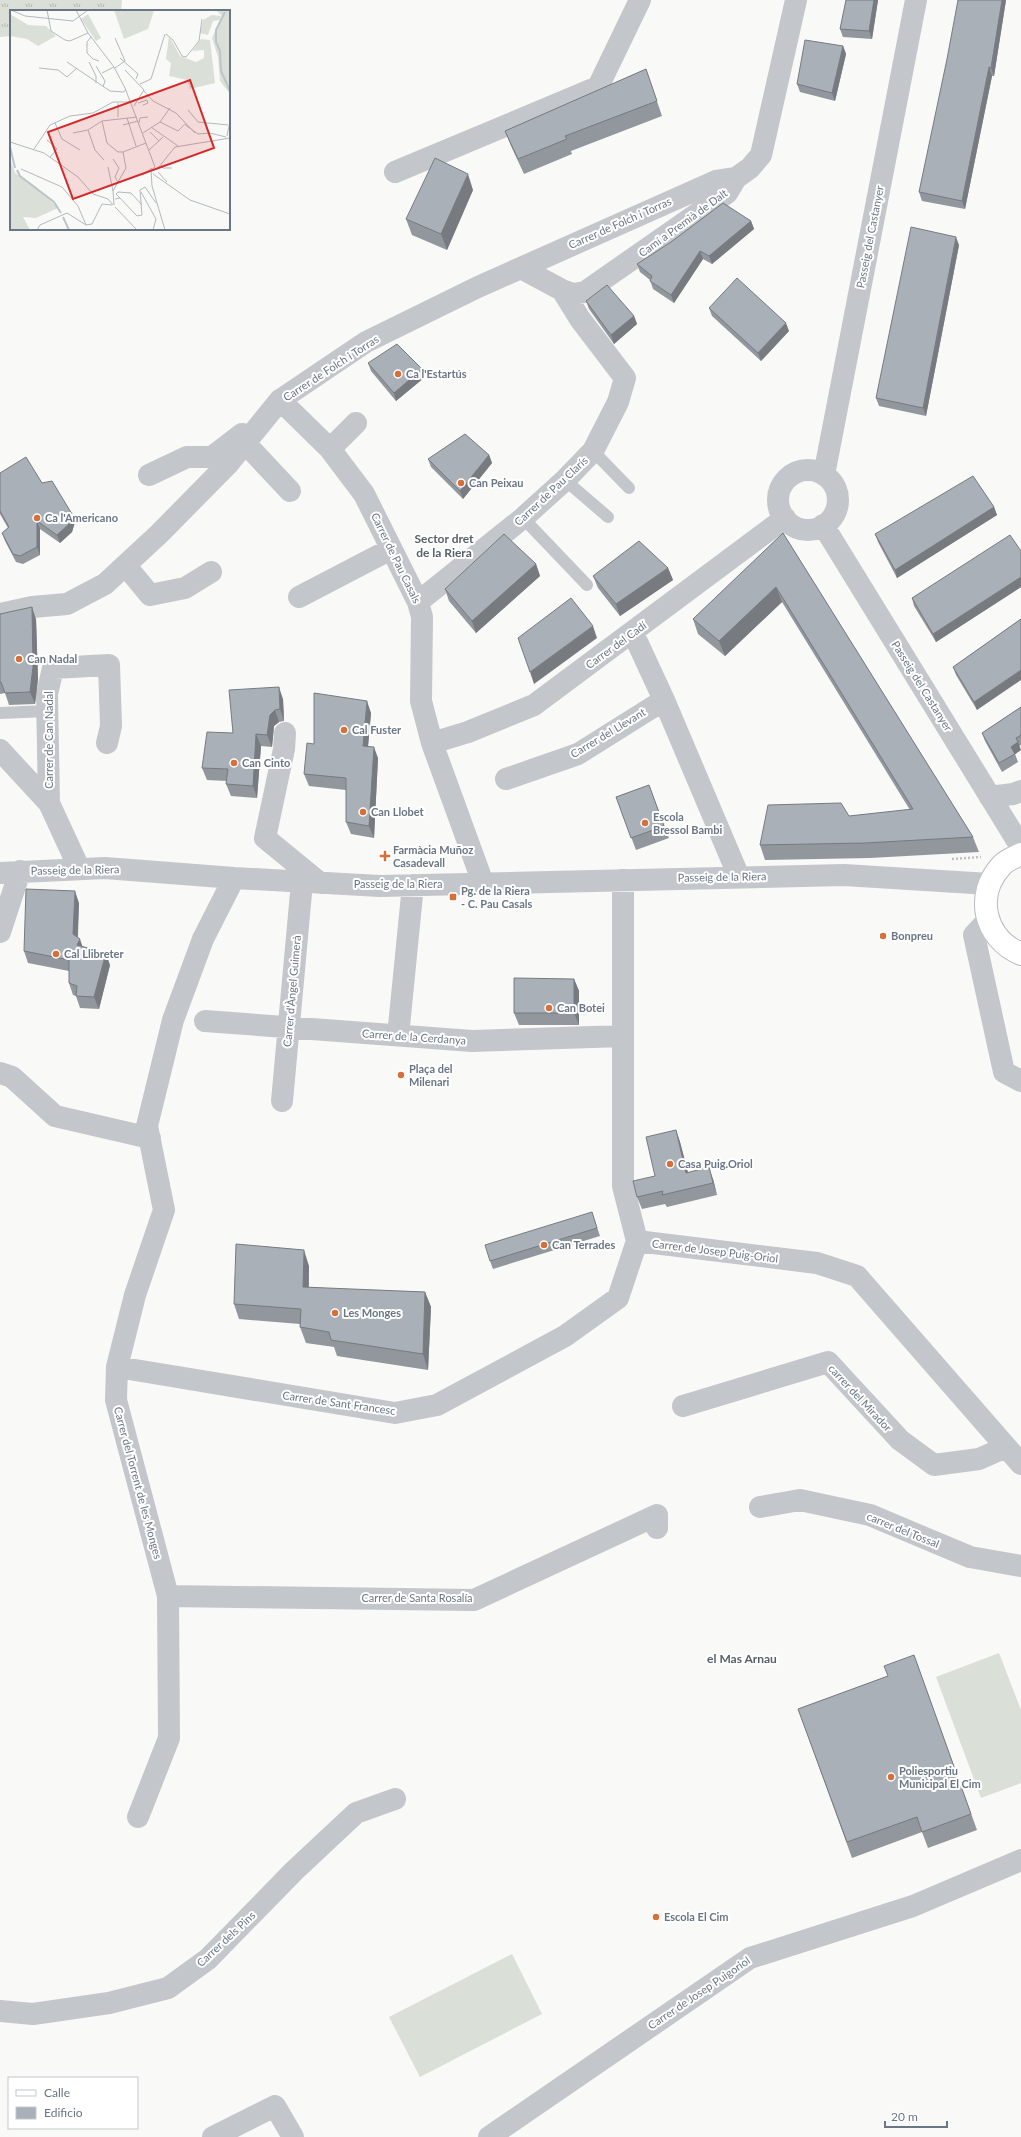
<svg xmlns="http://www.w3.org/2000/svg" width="1021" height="2137" font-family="Lato,sans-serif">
<defs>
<pattern id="grass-tufts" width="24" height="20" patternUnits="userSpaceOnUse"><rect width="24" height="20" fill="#dadfd8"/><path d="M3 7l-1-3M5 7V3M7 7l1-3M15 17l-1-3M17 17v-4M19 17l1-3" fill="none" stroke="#b5b9b5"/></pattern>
</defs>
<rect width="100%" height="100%" fill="#f9f9f7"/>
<path fill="url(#grass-tufts)" d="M 0,0 L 122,0 L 121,11 L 11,11 L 11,36 L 0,37 Z"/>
<path fill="#dadfd8" d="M 999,1653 L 1021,1710 L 1021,1783 L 981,1798 L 936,1677 Z
M 512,1954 L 542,2014 L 420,2077 L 389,2017 Z"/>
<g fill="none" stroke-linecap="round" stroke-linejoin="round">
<g stroke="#b8bbc0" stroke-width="24">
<path id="secondary" d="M 1021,854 C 1015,857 1007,860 1002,865 C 974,895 984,938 1021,954"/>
</g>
<path stroke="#bdbfc2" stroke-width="2.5" stroke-dasharray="2 2" stroke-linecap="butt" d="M 952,859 L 981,857"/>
<path stroke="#c3c6ca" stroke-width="12" d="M 593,451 L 629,488
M 565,480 L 608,517
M 523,518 L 587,585
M 0,713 L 47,711"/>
<path stroke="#c3c6ca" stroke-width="22" d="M 395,172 L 598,87 L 640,0
M 562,290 L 573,294 L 585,292 L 727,193 L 736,178 L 750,168 L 761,155 L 796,0
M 280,400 L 330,449 L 364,494 L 418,602 L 422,617 L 421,701 L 432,743 L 483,883
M 246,444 L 290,491
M 330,449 L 356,423
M778 500a30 30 0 1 1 60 0a30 30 0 1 1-60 0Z
M 149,475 L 187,457 L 212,457 L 242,434
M 824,475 L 916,0
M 823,525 L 1021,847
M 126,566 L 150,595 L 185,588 L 211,572
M 299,597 L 391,549
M 418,602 L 523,518 L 565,480 L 593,451 L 618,402 L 625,378 L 580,319 L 562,290 L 521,268
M 0,614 L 32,607 L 67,604 L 105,584 L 159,534 L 228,464 L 280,400 L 366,342 L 478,287 L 716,181 L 736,178
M 633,633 L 664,700 L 739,877
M 285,733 L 284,749 L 265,838 L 320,883
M 432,743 L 468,732 L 534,705 L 785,518
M 0,750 L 49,803 L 79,868
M 506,779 L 578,754 L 664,700
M 990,797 L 1013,794 L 1021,791
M 49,803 L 47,694 L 53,668 L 109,665 L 111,726 L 107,743
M 0,873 L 105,868 L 234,878 L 380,886 L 844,875 L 989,884
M 623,880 L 623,1186 L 637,1241 L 817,1263 L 857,1276 L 1021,1464
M 988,920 L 974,935 L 1004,1072 L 1021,1081
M 0,932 L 20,871
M 205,1021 L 472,1041 L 623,1036
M 399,1026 L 413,885
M 0,1073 L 12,1077 L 55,1116 L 150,1138
M 282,1101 L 302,882
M 117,1367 L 395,1413 L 437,1405 L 565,1336 L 618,1298 L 637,1241
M 683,1406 L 828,1362 L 900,1440 L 934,1465 L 979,1459 L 1006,1447
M 760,1507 L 800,1500 L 870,1515 L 970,1557 L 1021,1566
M 168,1596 L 474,1600 L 657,1515 L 657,1528
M 138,1817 L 169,1738 L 168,1596 L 116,1400 L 117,1367 L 135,1295 L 164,1210 L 147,1126 L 173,1020 L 203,939 L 234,878
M 0,2011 L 33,2014 L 109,2003 L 168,1988 L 208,1959 L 294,1871 L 356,1813 L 395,1799
M 213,2137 L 275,2106 L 293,2137
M 489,2137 L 750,1958 L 913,1906 L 1021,1860"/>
<use href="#secondary" stroke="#fff" stroke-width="22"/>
</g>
<path fill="#92979d" d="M 846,0 L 878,0 L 872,39 L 843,37 L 840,29 Z
M 1006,0 L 994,76 L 992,76 L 965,209 L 922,201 L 919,192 Z
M 843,46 L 846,54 L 835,101 L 800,92 L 797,84 Z
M 646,69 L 662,116 L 571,151 L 572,154 L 524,174 L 511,146 L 505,131 Z
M 473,190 L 447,250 L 412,235 L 406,219 Z
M 751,221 L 754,229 L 712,264 L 703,259 L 674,303 L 653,289 L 650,280 L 640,272 L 637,264 Z
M 959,245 L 926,416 L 879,406 L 876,398 Z
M 586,301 L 634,316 L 637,324 L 614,344 L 589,309 Z
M 709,308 L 789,331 L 761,361 L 712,316 Z
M 368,363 L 425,377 L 396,401 L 371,371 Z
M 489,455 L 492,463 L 463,499 L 431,467 L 428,459 Z
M 0,473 L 42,483 L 75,522 L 72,532 L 60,543 L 40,529 L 40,555 L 23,564 L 16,562 L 5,541 L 2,533 L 8,528 L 0,514 Z
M 994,507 L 997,515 L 897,578 L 878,542 L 875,534 Z
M 783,533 L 973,837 L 979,852 L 870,858 L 765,860 L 760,845 L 849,816 L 910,810 L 782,602 L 725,656 L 698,634 L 693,619 Z
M 1021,551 L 1021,587 L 936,642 L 914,606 L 912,598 Z
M 536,564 L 540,576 L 476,633 L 449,601 L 445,589 Z
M 668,568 L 673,580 L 620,616 L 598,588 L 593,576 Z
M 0,614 L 36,619 L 38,679 L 35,704 L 9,705 L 5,693 L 0,694 Z
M 1021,619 L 977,710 L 956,675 L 953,667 Z
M 283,699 L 284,721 L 279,722 L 274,726 L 272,747 L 261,746 L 257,798 L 231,796 L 226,784 L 227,781 L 207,780 L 202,768 L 233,733 Z
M 1021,707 L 1021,745 L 1019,746 L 1021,750 L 1015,754 L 1018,762 L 1002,772 L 985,741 L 982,733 Z
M 371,713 L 368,746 L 378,758 L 374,838 L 351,834 L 346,822 L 346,790 L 309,786 L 304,774 L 314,744 Z
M 649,785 L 669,838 L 636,850 L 616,797 Z
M 79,903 L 78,938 L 82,946 L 110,965 L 99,1009 L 80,1008 L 76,996 L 73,995 L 69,983 L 69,971 L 28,963 L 24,951 Z
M 574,979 L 579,991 L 579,1025 L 519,1025 L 514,1013 Z
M 676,1130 L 680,1142 L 688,1172 L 713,1179 L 717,1195 L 667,1207 L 665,1204 L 642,1209 L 637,1197 L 655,1176 Z
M 592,1212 L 600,1236 L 493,1269 L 490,1261 Z
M 309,1266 L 309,1288 L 425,1292 L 431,1307 L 428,1370 L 337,1356 L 334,1347 L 306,1343 L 300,1327 L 300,1324 L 239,1319 L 234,1304 Z
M 914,1655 L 977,1830 L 928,1848 L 922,1832 L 852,1858 L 798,1709 L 888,1676 Z"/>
<path fill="#777b80" d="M 874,0 L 878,0 L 872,39 L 869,31 Z
M 1002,0 L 1006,0 L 994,76 L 991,68 Z
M 843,46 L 846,54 L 835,101 L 832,93 Z
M 989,67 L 992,76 L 965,209 L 962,201 Z
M 468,174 L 473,190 L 447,250 L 441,234 Z
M 751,221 L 754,229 L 712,264 L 709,256 Z
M 956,237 L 959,245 L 926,416 L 923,408 Z
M 700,251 L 703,259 L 674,303 L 671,295 Z
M 634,316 L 637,324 L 614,344 L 611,335 Z
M 786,323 L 789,331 L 761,361 L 758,353 Z
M 422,369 L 425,377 L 396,401 L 394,393 Z
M 489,455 L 492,463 L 463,499 L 460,491 Z
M 994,507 L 997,515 L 897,578 L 895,570 Z
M 72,514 L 75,522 L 72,532 L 60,543 L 57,535 Z
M 37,521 L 40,529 L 40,555 L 37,547 Z
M 536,564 L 540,576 L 476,633 L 472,621 Z
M 668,568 L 673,580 L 620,616 L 616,604 Z
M 1021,577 L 1021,587 L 936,642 L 933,634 Z
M 776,587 L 782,602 L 725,656 L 719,641 Z
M 32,607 L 36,619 L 38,679 L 35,704 L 30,692 Z
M 593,626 L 597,638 L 534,684 L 530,672 Z
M 1021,670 L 1021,680 L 977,710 L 974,702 Z
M 279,687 L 283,699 L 284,721 L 280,709 Z
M 367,701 L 371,713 L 367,758 L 363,746 Z
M 275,710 L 279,722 L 274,726 L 272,747 L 267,735 L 270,715 Z
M 256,734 L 261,746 L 257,798 L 253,786 Z
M 1018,742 L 1021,750 L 1014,755 L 1011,747 Z
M 374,747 L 378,758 L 374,838 L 369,826 Z
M 75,891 L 79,903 L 77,944 L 80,939 L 84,951 L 81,957 L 73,934 Z
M 106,953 L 110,965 L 99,1009 L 94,997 Z
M 574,979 L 579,991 L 579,1025 L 574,1013 Z
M 676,1130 L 680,1142 L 691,1185 L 686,1173 Z
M 709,1167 L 713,1179 L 717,1195 L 713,1183 Z
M 304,1250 L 309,1266 L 308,1303 L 303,1287 Z
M 425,1292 L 431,1307 L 428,1370 L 423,1354 Z"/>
<path fill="#aab0b7" stroke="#777b80" d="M 846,0 L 874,0 L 869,31 L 840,29 Z
M 958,0 L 1002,0 L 991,68 L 989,67 L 962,201 L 919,192 L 947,59 Z
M 805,40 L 843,46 L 832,93 L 797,84 Z
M 646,69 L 657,101 L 565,136 L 567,139 L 518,159 L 505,131 Z
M 435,158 L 468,174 L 441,234 L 406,219 Z
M 723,203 L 751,221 L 709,256 L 700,251 L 671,295 L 650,281 L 652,276 L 637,264 L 671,242 Z
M 911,227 L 956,237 L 923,408 L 876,398 Z
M 737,278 L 786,323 L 758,353 L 709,308 Z
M 607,285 L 634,316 L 611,335 L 586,301 Z
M 397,344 L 422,369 L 394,393 L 368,363 Z
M 465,434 L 489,455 L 460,491 L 428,459 Z
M 26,457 L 42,483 L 52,481 L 72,514 L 69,524 L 57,535 L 37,521 L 37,547 L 20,556 L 13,554 L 2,533 L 9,527 L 0,511 L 0,473 Z
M 973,476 L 994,507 L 895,570 L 875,534 Z
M 783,533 L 973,837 L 865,843 L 760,845 L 768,805 L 841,803 L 849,816 L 913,809 L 776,587 L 719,641 L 693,619 Z
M 504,534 L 536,564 L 472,621 L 445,589 Z
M 1010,535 L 1021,551 L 1021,577 L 933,634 L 912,598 Z
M 639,541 L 668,568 L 616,604 L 593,576 Z
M 571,598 L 593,626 L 530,672 L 518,638 Z
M 32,607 L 33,667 L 30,692 L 5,693 L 1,682 L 0,682 L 0,614 Z
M 1021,619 L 1021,670 L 974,702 L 953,667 Z
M 279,687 L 280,709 L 275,710 L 270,715 L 267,735 L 256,734 L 253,786 L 226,784 L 228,769 L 202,768 L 207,732 L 233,733 L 229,690 Z
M 314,693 L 367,701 L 363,746 L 374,747 L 369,826 L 346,822 L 346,778 L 304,774 L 307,743 L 314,744 Z
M 1021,707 L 1021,735 L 1016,738 L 1018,742 L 1011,747 L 1015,754 L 999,763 L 982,733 Z
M 649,785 L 664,826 L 631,838 L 616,797 Z
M 26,889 L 75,891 L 73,934 L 80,939 L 77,945 L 106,953 L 94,997 L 76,996 L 77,986 L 69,983 L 69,960 L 24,951 Z
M 514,978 L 574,979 L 574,1013 L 514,1013 Z
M 676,1130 L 686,1173 L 709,1167 L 713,1183 L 662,1195 L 663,1191 L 637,1197 L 633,1181 L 655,1176 L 646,1137 Z
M 592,1212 L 597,1228 L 490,1261 L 485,1245 Z
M 236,1244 L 304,1250 L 303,1287 L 425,1292 L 423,1354 L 331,1340 L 329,1332 L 300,1327 L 301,1309 L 234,1304 Z
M 914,1655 L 971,1814 L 922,1832 L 917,1817 L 847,1842 L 798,1709 L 888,1676 L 884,1666 Z"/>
<g fill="#d5703b" stroke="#fff" stroke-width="1.5">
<circle cx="398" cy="374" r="4"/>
<circle cx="461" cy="483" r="4"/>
<circle cx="37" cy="518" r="4"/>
<circle cx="19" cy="659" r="4"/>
<circle cx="344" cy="730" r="4"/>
<circle cx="234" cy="763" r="4"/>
<circle cx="363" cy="812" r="4"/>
<circle cx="645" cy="823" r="4"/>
<path d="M383 850h4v4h4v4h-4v4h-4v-4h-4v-4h4z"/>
<rect x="449" y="893" width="8" height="8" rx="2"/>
<circle cx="883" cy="936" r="4"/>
<circle cx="56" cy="954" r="4"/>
<circle cx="549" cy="1008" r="4"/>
<circle cx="401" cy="1075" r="4"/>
<circle cx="670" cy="1164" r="4"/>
<circle cx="544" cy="1245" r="4"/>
<circle cx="335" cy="1313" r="4"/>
<circle cx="891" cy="1777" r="4"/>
<circle cx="656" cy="1917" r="4"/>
</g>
<g text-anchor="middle" stroke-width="4" stroke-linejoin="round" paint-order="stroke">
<g font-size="11" fill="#6a7685" stroke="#fff">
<text transform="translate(620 223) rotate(-24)" y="4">Carrer de Folch i Torras</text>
<text transform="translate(683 223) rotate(-36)" y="4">Camí a Premià de Dalt</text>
<text transform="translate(870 237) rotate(-79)" y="4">Passeig del Castanyer</text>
<text transform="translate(331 368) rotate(-33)" y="4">Carrer de Folch i Torras</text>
<text transform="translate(551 491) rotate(-43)" y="4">Carrer de Pau Clarís</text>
<text transform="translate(396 558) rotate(64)" y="4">Carrer de Pau Casals</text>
<text transform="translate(616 645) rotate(-36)" y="4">Carrer del Cadí</text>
<text transform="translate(922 686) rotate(58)" y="4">Passeig del Castanyer</text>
<text transform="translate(608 733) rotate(-31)" y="4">Carrer del Llevant</text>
<text transform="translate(49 740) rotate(-90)" y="4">Carrer de Can Nadal</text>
<text transform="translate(75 870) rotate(-1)" y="4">Passeig de la Riera</text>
<text transform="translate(722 877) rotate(-1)" y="4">Passeig de la Riera</text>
<text x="398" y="888">Passeig de la Riera</text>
<text transform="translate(292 991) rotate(-85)" y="4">Carrer d'Àngel Guimerà</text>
<text transform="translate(414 1037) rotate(4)" y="4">Carrer de la Cerdanya</text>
<text transform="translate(715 1251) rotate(7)" y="4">Carrer de Josep Puig-Oriol</text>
<text transform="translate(860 1398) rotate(47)" y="4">carrer del Mirador</text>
<text transform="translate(339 1403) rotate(8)" y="4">Carrer de Sant Francesc</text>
<text transform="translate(138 1483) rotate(75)" y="4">Carrer del Torrent de les Monges</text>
<text transform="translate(903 1530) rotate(22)" y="4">carrer del Tossal</text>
<text x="417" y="1602">Carrer de Santa Rosalía</text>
<text transform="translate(226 1939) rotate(-43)" y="4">Carrer dels Pins</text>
<text transform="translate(699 1993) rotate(-34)" y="4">Carrer de Josep Puigoriol</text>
</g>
<g font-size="11" font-weight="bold" fill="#6a7685" stroke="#fff" text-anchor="start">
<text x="406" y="378">Ca l'Estartús</text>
<text x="469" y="487">Can Peixau</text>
<text x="45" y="522">Ca l'Americano</text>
<text x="27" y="663">Can Nadal</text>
<text x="352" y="734">Cal Fuster</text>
<text x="242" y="767">Can Cinto</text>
<text x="371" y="816">Can Llobet</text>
<text x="653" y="821">Escola<tspan x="653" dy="13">Bressol Bambi</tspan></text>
<text x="393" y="854">Farmàcia Muñoz<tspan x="393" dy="13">Casadevall</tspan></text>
<text x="461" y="895">Pg. de la Riera<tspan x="461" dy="13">- C. Pau Casals</tspan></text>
<text x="891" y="940">Bonpreu</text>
<text x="64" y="958">Cal Llibreter</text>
<text x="557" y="1012">Can Botei</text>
<text x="409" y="1073">Plaça del<tspan x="409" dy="13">Milenari</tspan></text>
<text x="678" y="1168">Casa Puig.Oriol</text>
<text x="552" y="1249">Can Terrades</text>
<text x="343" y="1317">Les Monges</text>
<text x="899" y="1775">Poliesportiu<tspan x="899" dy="13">Municipal El Cim</tspan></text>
<text x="664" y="1921">Escola El Cim</text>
</g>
<g font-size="12" font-weight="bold" fill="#58606b" stroke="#fff">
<text x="444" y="543">Sector dret<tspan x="444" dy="14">de la Riera</tspan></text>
<text x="742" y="1663">el Mas Arnau</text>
</g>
</g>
<g transform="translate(10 10)">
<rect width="220" height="220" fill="#f9f9f7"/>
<path d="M 78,4 L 91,28 L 86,31 L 71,9 ZM 159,26 L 170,46 L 186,52 L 194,48 L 194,40 L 182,41 L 191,29 L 200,30 L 205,73 L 180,79 L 177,70 L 159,66 L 161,53 L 156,49 Z" fill="#dadfd8"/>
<path d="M 104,0 L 144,0 L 138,19 L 114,29 ZM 206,0 L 220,0 L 220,84 L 210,71 L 208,47 L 202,28 L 212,6 ZM 0,4 L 18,15 L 36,16 L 46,26 L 28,36 L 17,29 L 0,26 ZM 0,149 L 5,163 L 25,176 L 48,198 L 26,208 L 13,207 L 20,220 L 0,220 Z" fill="#dadfd8"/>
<path d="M 202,5 L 211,6 L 210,10 L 203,11 L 198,25 L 190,23 L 193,10 Z" fill="#dadfd8"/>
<path fill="none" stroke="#bcc5ca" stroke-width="2" d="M 215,2 L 206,20 L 206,32 L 210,41 L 211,61 L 220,81M 0,137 L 5,158M 7,160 L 10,166 L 44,192 L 51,203M 53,207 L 59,220"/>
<path fill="none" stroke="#b3b9bf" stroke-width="1" d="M 1,0 L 15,6 L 63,11 L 78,0M 37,0 L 41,21 L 55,30 L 60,31 L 78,23M 66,0 L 78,23 L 104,57 L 115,78 L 145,157M 156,24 L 163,30 L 172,46 L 176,47 L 189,31 L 192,9M 81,27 L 77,32 L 77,43 L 83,49 L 89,51M 105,28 L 115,51 L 105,58M 110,48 L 128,64 L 126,69M 57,52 L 100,81 L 113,82 L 116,80M 79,52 L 86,66 L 86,73M 86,56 L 95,71 L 93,77M 29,58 L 48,60 L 57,67 L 67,58M 115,60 L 134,80 L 124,96M 92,63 L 104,57M 130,74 L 141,69 L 155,24M 134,81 L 143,91 L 166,103 L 185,123M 103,92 L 122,92M 128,93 L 137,90 L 138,93 L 133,95M 178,100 L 188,112 L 218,115M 108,107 L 108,93M 117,108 L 126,136M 92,111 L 97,133 L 108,142 L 113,142M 150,112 L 168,121 L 174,115M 45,113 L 52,129 L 70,140M 129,113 L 130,108 L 138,107M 174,114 L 188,124 L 200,123 L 216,127M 113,115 L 128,111M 141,117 L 168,136M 78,120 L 85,140 L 94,150M 140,122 L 149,131M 63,123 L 78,120 L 92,111 L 127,107M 133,123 L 150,112 L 160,98M 217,126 L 220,111M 37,130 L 47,139 L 40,147M 0,132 L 34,143 L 68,167 L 83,184 L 98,189 L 103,195M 165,137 L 220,128M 24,139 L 40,115 L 60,106 L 83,103 L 103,92M 139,140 L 153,127M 103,149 L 109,158 L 105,167 L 108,172M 151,155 L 153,158 L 162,158M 98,157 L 103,181M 145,157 L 141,160 L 142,176 L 155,220M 148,158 L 165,137M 11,159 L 52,177 L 68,196 L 76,215M 148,162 L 157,172M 143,164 L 180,190 L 220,204M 132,165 L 142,158M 130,180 L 135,177 L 146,193M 131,182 L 146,209 L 143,220M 110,188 L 106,184 L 108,182 L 121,183 L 132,195M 105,189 L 110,188 L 127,206 L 132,205 L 130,180M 104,195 L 103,181 L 116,158 L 113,142 L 136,133M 105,197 L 127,220M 27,220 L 30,215 L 57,203 L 76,215 L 82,214 L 92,194 L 102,195"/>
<path fill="#d62828" fill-opacity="0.15" stroke="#d62828" stroke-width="2" d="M 180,70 L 204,138 L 63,189 L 38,122 Z"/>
<rect width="220" height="220" fill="none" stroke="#6a7685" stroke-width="2"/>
</g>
<rect x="8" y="2077" width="130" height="52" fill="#ffffff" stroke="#c3c8ce"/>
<rect x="16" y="2090" width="20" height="6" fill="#ffffff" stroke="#c3c8ce"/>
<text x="44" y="2097" font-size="12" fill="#6a7685">Calle</text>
<rect x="16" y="2107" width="20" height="12" fill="#aab0b7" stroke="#c3c8ce"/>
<text x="44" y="2117" font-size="12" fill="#6a7685">Edificio</text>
<path d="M885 2121v6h62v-6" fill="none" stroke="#6a7685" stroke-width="2"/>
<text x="891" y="2121" font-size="12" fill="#6a7685" stroke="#ffffff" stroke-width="3" paint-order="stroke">20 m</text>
</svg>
